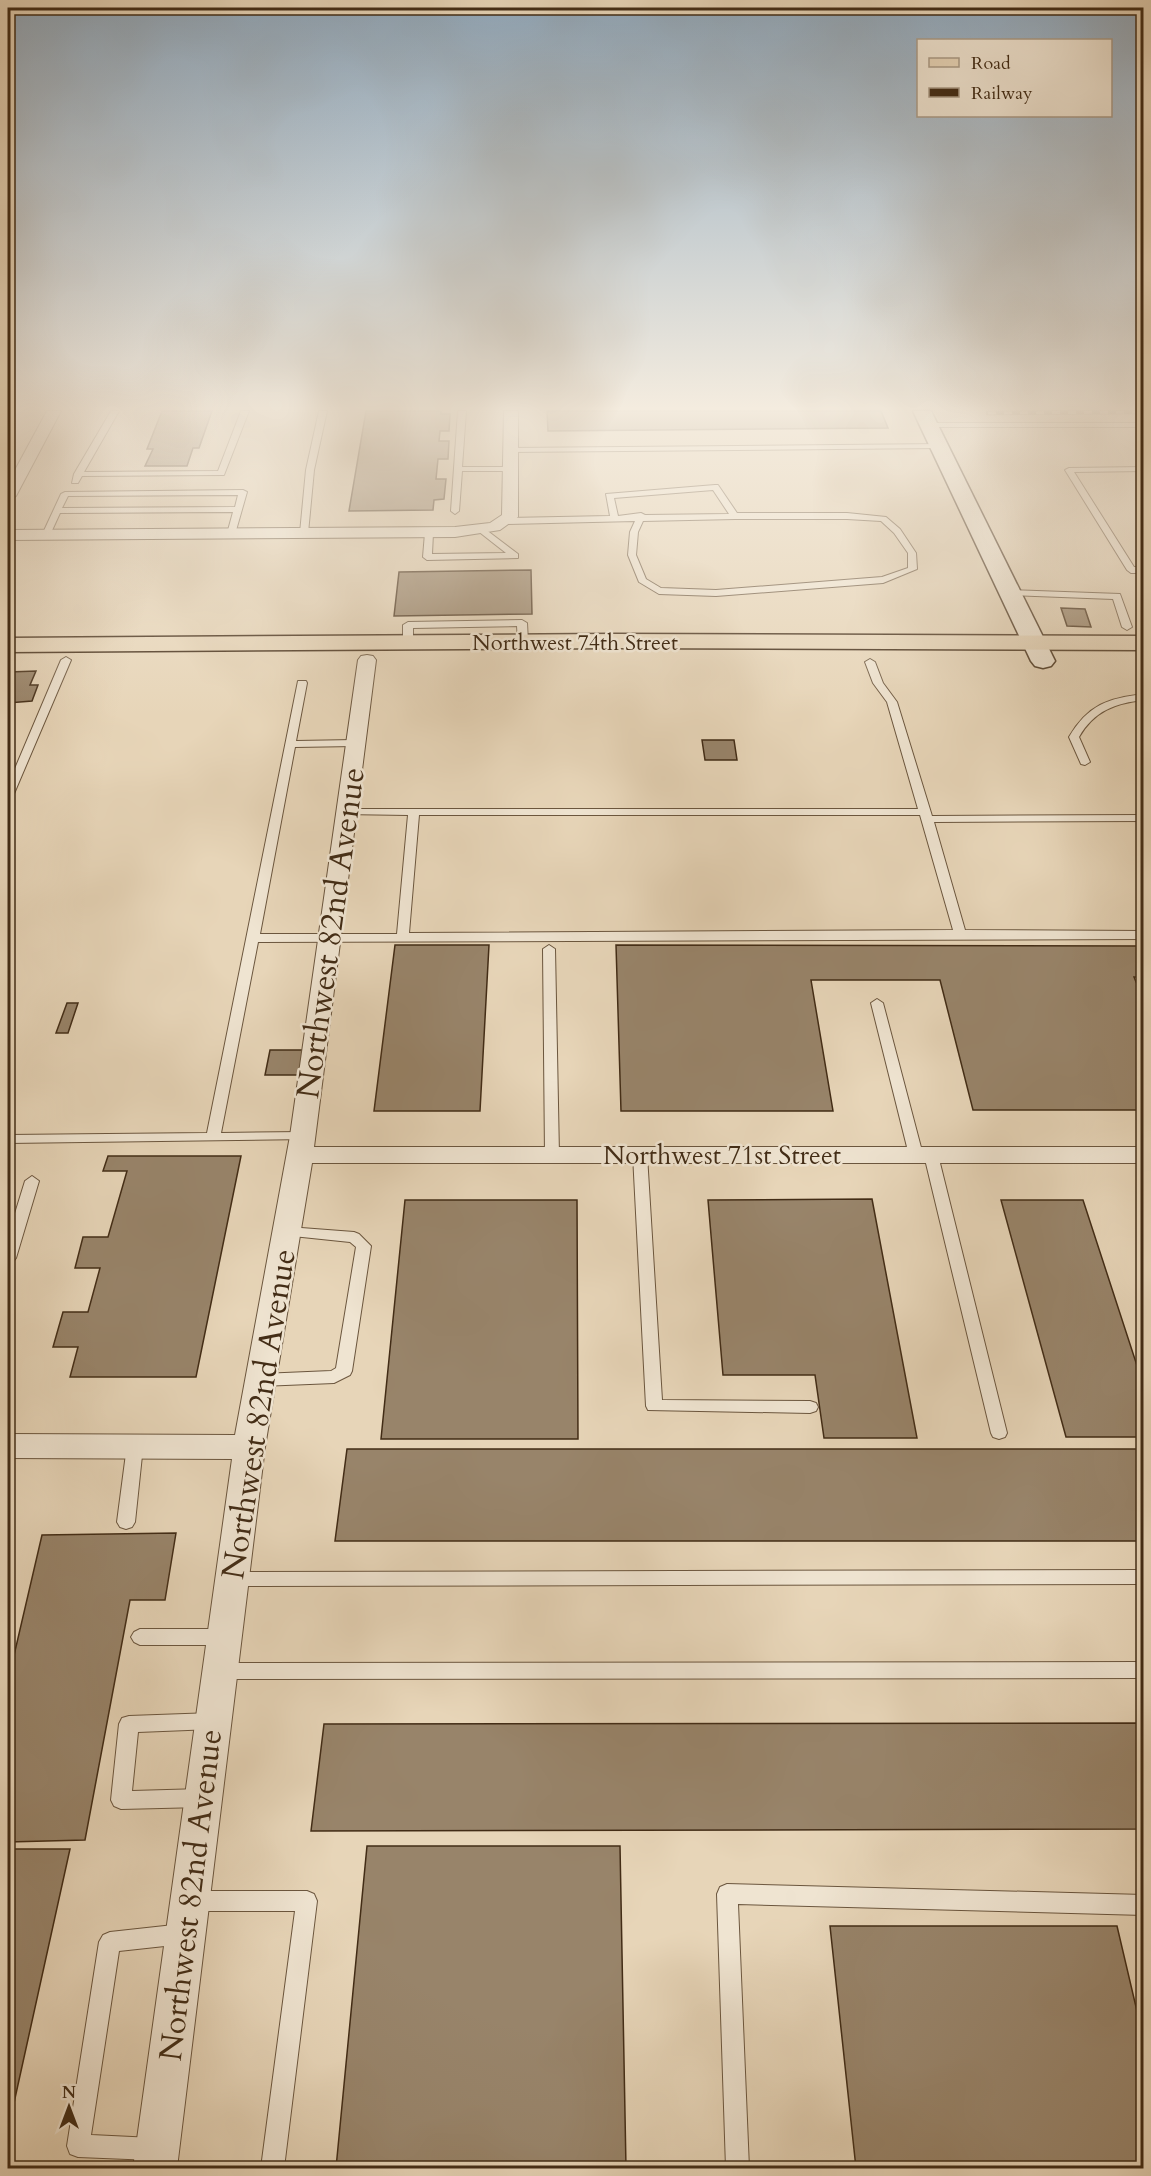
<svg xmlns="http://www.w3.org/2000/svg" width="1151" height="2176" font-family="Cardo,serif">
<rect width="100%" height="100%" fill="#e7d5b8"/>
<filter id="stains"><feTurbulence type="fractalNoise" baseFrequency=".00333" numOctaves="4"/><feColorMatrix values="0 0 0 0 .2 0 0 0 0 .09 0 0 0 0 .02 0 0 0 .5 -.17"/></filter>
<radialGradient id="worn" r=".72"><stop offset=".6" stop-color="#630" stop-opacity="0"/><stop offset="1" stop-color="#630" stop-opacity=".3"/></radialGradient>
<path fill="#98846a" stroke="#422c16" stroke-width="1.5" d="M 162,411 L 212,411 L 199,448 L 193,448 L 187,466 L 145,466 L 153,449 L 147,449 Z
M 366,411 L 441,411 L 441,414 L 450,414 L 449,431 L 440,431 L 439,441 L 449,441 L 448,459 L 438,459 L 436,479 L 446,479 L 444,499 L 434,500 L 433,510 L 349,511 Z
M 547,411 L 881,411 L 888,428 L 548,431 Z
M 531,570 L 532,614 L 394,616 L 399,572 Z
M 1061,608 L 1085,609 L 1091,627 L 1067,626 Z
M 36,671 L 30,685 L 38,685 L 32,701 L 8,703 L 9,672 Z
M 702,740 L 734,740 L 737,760 L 705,760 Z
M 395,945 L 489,945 L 480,1111 L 374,1111 Z
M 616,945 L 1144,946 L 1144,977 L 1134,977 L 1144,1001 L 1144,1110 L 973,1110 L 940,980 L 811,980 L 833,1111 L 621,1111 Z
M 67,1003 L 78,1003 L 68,1033 L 56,1033 Z
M 270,1050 L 308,1050 L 303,1075 L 265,1075 Z
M 108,1156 L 241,1156 L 196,1377 L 70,1377 L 78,1347 L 53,1347 L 63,1312 L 88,1312 L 100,1268 L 75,1268 L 83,1237 L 108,1237 L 127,1171 L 103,1171 Z
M 872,1199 L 917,1438 L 824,1438 L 815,1375 L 723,1375 L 708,1200 Z
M 405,1200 L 577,1200 L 578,1439 L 381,1439 Z
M 1001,1200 L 1083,1200 L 1144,1387 L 1144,1437 L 1066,1437 Z
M 347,1449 L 1144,1449 L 1144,1541 L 335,1541 Z
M 176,1533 L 165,1600 L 130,1600 L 85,1840 L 8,1842 L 8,1681 L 42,1535 Z
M 1144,1723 L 1144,1829 L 311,1831 L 324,1724 Z
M 367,1846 L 620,1846 L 626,2168 L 336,2168 Z
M 8,1849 L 70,1849 L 8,2130 Z
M 830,1926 L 1117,1926 L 1144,2041 L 1144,2168 L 856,2168 Z"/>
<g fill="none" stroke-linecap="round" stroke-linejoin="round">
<g stroke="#6b563e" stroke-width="2">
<path id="service" d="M 111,411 L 119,411 L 84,472 L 218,471 L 241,411 L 249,411 L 224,475 L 82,476 L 78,483 L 72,483 L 74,474 Z
M 319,411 L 327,411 L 314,470 L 308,533 L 304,536 L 300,533 L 306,470 Z
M 458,411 L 466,411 L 462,467 L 511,467 L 515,469 L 511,471 L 462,471 L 459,511 L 455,514 L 451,511 Z
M 929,423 L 1144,423 L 1144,427 L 926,427 L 925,425 Z
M 942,444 L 942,448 L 939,448 L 511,452 L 507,450 L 511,448 Z
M 1144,467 L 1144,471 L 1074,472 L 1134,567 L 1144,567 L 1144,573 L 1131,573 L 1127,570 L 1065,470 L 1069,468 Z
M 715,485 L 718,485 L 737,513 L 847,513 L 886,517 L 900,529 L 916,553 L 917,569 L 883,583 L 716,596 L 659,594 L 639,582 L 628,555 L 630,532 L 635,521 L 504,524 L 500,521 L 504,518 L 610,516 L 606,494 ZM 713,490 L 729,514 L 645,515 L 641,513 L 618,516 L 614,498 ZM 735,519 L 847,519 L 881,521 L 894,533 L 908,553 L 908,568 L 882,577 L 716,590 L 661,588 L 646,579 L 636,555 L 638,532 L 643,521 Z
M 243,490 L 247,492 L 235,534 L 231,537 L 227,534 L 233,512 L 60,513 L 49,537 L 42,535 L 61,494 L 65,492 ZM 238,495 L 235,507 L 62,508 L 68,496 Z
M 481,526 L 518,554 L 518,558 L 427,560 L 423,557 L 425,533 L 429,530 L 433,533 L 432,554 L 506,553 L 478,531 L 478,527 Z
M 1010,590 L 1120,594 L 1132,627 L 1127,630 L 1122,627 L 1113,599 L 1007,595 L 1007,591 Z
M 522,620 L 527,623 L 528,642 L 523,645 L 518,642 L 517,626 L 413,628 L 413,643 L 408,646 L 403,643 L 403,625 L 408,622 Z
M 66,657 L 71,660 L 13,796 L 8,799 L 8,785 L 61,660 Z
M 870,659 L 875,662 L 883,683 L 897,702 L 932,816 L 1144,815 L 1144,821 L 934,822 L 965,930 L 1144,931 L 1144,939 L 258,942 L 221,1133 L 303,1132 L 308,1133 L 310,1136 L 308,1139 L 8,1143 L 8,1135 L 207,1133 L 298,681 L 306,681 L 307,683 L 296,741 L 355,740 L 360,743 L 355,746 L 295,747 L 260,934 L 397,934 L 408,815 L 342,814 L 340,812 L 346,809 L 918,809 L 887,702 L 873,683 L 865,662 ZM 419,815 L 920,815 L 953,930 L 409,933 Z
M 1144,694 L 1144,700 C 1115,703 1094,711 1079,737 L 1090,762 L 1085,765 L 1081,764 L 1069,737 C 1088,705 1108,698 1144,694 Z
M 549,945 L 555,949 L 559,1155 L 552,1159 L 545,1155 L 543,949 Z
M 877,999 L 883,1003 L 923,1155 L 916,1159 L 909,1155 L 871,1003 Z
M 640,1151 L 647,1155 L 662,1400 L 810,1401 L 816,1403 L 818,1407 L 816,1411 L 810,1413 L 648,1410 L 646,1406 L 633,1155 Z
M 931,1151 L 938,1155 L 1007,1433 L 1005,1437 L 999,1439 L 993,1437 L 991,1433 L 924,1155 Z
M 32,1176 L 39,1181 L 16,1258 L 13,1262 L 8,1263 L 8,1236 L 25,1181 Z
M 288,1227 L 354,1232 L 359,1234 L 371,1246 L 352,1371 L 350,1375 L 334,1383 L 261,1386 L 255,1384 L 253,1380 L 255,1376 L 261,1374 L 331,1371 L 336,1368 L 356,1247 L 350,1242 L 283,1235 L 281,1232 Z
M 135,1440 L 141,1442 L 143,1446 L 135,1522 L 132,1527 L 126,1529 L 120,1527 L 117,1522 L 127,1446 L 129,1442 Z
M 1144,1570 L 1144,1584 L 231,1586 L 225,1584 L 222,1579 L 225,1574 L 231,1572 Z
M 140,1629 L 224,1629 L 230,1632 L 233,1637 L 230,1642 L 224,1645 L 140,1645 L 134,1642 L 131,1637 L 134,1632 Z
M 1144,1662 L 1144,1678 L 221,1679 L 214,1677 L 212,1671 L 214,1665 L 221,1663 Z
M 213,1713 L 220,1715 L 223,1721 L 220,1727 L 213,1729 L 138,1732 L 132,1791 L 202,1789 L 209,1792 L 212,1798 L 209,1804 L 202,1807 L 121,1809 L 114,1806 L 111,1800 L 119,1724 L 122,1718 L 129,1716 Z
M 727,1884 L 1144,1895 L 1144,1915 L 738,1904 L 749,2168 L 726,2168 L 717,1894 L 720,1887 Z
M 191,1891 L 307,1891 L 314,1894 L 317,1901 L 284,2168 L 261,2168 L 295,1911 L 191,1911 L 184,1908 L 181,1901 L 184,1894 Z
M 183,1924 L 190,1927 L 194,1934 L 190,1941 L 183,1944 L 119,1951 L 91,2135 L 153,2138 L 161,2141 L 164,2149 L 161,2157 L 153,2160 L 78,2157 L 70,2154 L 67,2146 L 99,1942 L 103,1935 L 110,1932 Z"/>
</g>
<g stroke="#6b563e" stroke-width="2">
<path id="minor" d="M 47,411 L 61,411 L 16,496 L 8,501 L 8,483 Z
M 504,411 L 518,411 L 518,517 L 500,530 L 455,537 L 8,540 L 8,530 L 455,527 L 490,523 L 502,515 Z
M 367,655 L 373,656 L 376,660 L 314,1147 L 1144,1147 L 1144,1163 L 312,1163 L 265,1447 L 177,2168 L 133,2168 L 232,1459 L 8,1458 L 8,1434 L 235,1435 L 290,1136 L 358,660 L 361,656 Z"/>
</g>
<g stroke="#422c16" stroke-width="3">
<path id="secondary" d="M 913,411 L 931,411 L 1055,661 L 1051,666 L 1043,668 L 1035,666 L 1031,661 Z"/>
</g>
<g stroke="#422c16" stroke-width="3">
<path id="primary" d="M 612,634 L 1144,636 L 1144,650 L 612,648 L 8,652 L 8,638 Z"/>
</g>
<use href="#service" fill="#efe4d1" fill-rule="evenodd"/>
<use href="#minor" fill="#efe4d1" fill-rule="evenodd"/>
<use href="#secondary" fill="#efe4d1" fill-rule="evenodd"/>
<use href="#primary" fill="#e7d5b8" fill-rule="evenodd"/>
<g stroke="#422c16" stroke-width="4.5">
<path id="rail" d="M 988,413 L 1144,412"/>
</g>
<use href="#rail" stroke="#efe4d1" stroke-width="3" stroke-dasharray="8" stroke-linecap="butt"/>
</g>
<linearGradient id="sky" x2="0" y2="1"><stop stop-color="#91aabf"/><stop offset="0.57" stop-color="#f4ecdf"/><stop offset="1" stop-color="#f4ecdf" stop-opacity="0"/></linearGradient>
<rect width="1151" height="716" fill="url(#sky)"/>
<g text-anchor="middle" stroke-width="5" stroke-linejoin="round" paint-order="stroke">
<g font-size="22" fill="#422c16" stroke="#efe4d1">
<text x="575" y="650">Northwest 74th Street</text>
</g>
<g font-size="26" fill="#422c16" stroke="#efe4d1">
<text x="722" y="1164">Northwest 71st Street</text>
</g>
<g font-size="32" fill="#422c16" stroke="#efe4d1">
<text transform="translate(330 933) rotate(-82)" y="11">Northwest 82nd Avenue</text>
<text transform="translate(258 1414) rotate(-81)" y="11">Northwest 82nd Avenue</text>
<text transform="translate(190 1895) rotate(-83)" y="11">Northwest 82nd Avenue</text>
</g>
</g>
<rect width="1151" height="2176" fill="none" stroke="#e7d5b8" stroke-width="30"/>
<rect x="9" y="9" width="1133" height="2158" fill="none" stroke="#422c16" stroke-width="3"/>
<rect x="15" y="15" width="1121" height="2146" fill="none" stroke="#422c16" stroke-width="1.5"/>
<rect x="917" y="39" width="195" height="78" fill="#efe4d1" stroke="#aa9a86" stroke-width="1.5"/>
<rect x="929" y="58" width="30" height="9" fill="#e7d5b8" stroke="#aa9a86" stroke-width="1.5"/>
<text x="971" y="69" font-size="18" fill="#422c16">Road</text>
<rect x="929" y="88" width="30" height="9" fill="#422c16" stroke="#aa9a86" stroke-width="1.5"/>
<text x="971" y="99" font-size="18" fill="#422c16">Railway</text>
<g transform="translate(69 2107)" stroke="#efe4d1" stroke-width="4.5" paint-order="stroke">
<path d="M0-4.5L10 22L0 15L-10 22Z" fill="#422c16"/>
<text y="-9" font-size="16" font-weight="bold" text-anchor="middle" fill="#422c16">N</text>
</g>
<rect width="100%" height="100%" filter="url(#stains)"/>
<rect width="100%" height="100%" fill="url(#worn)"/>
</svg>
